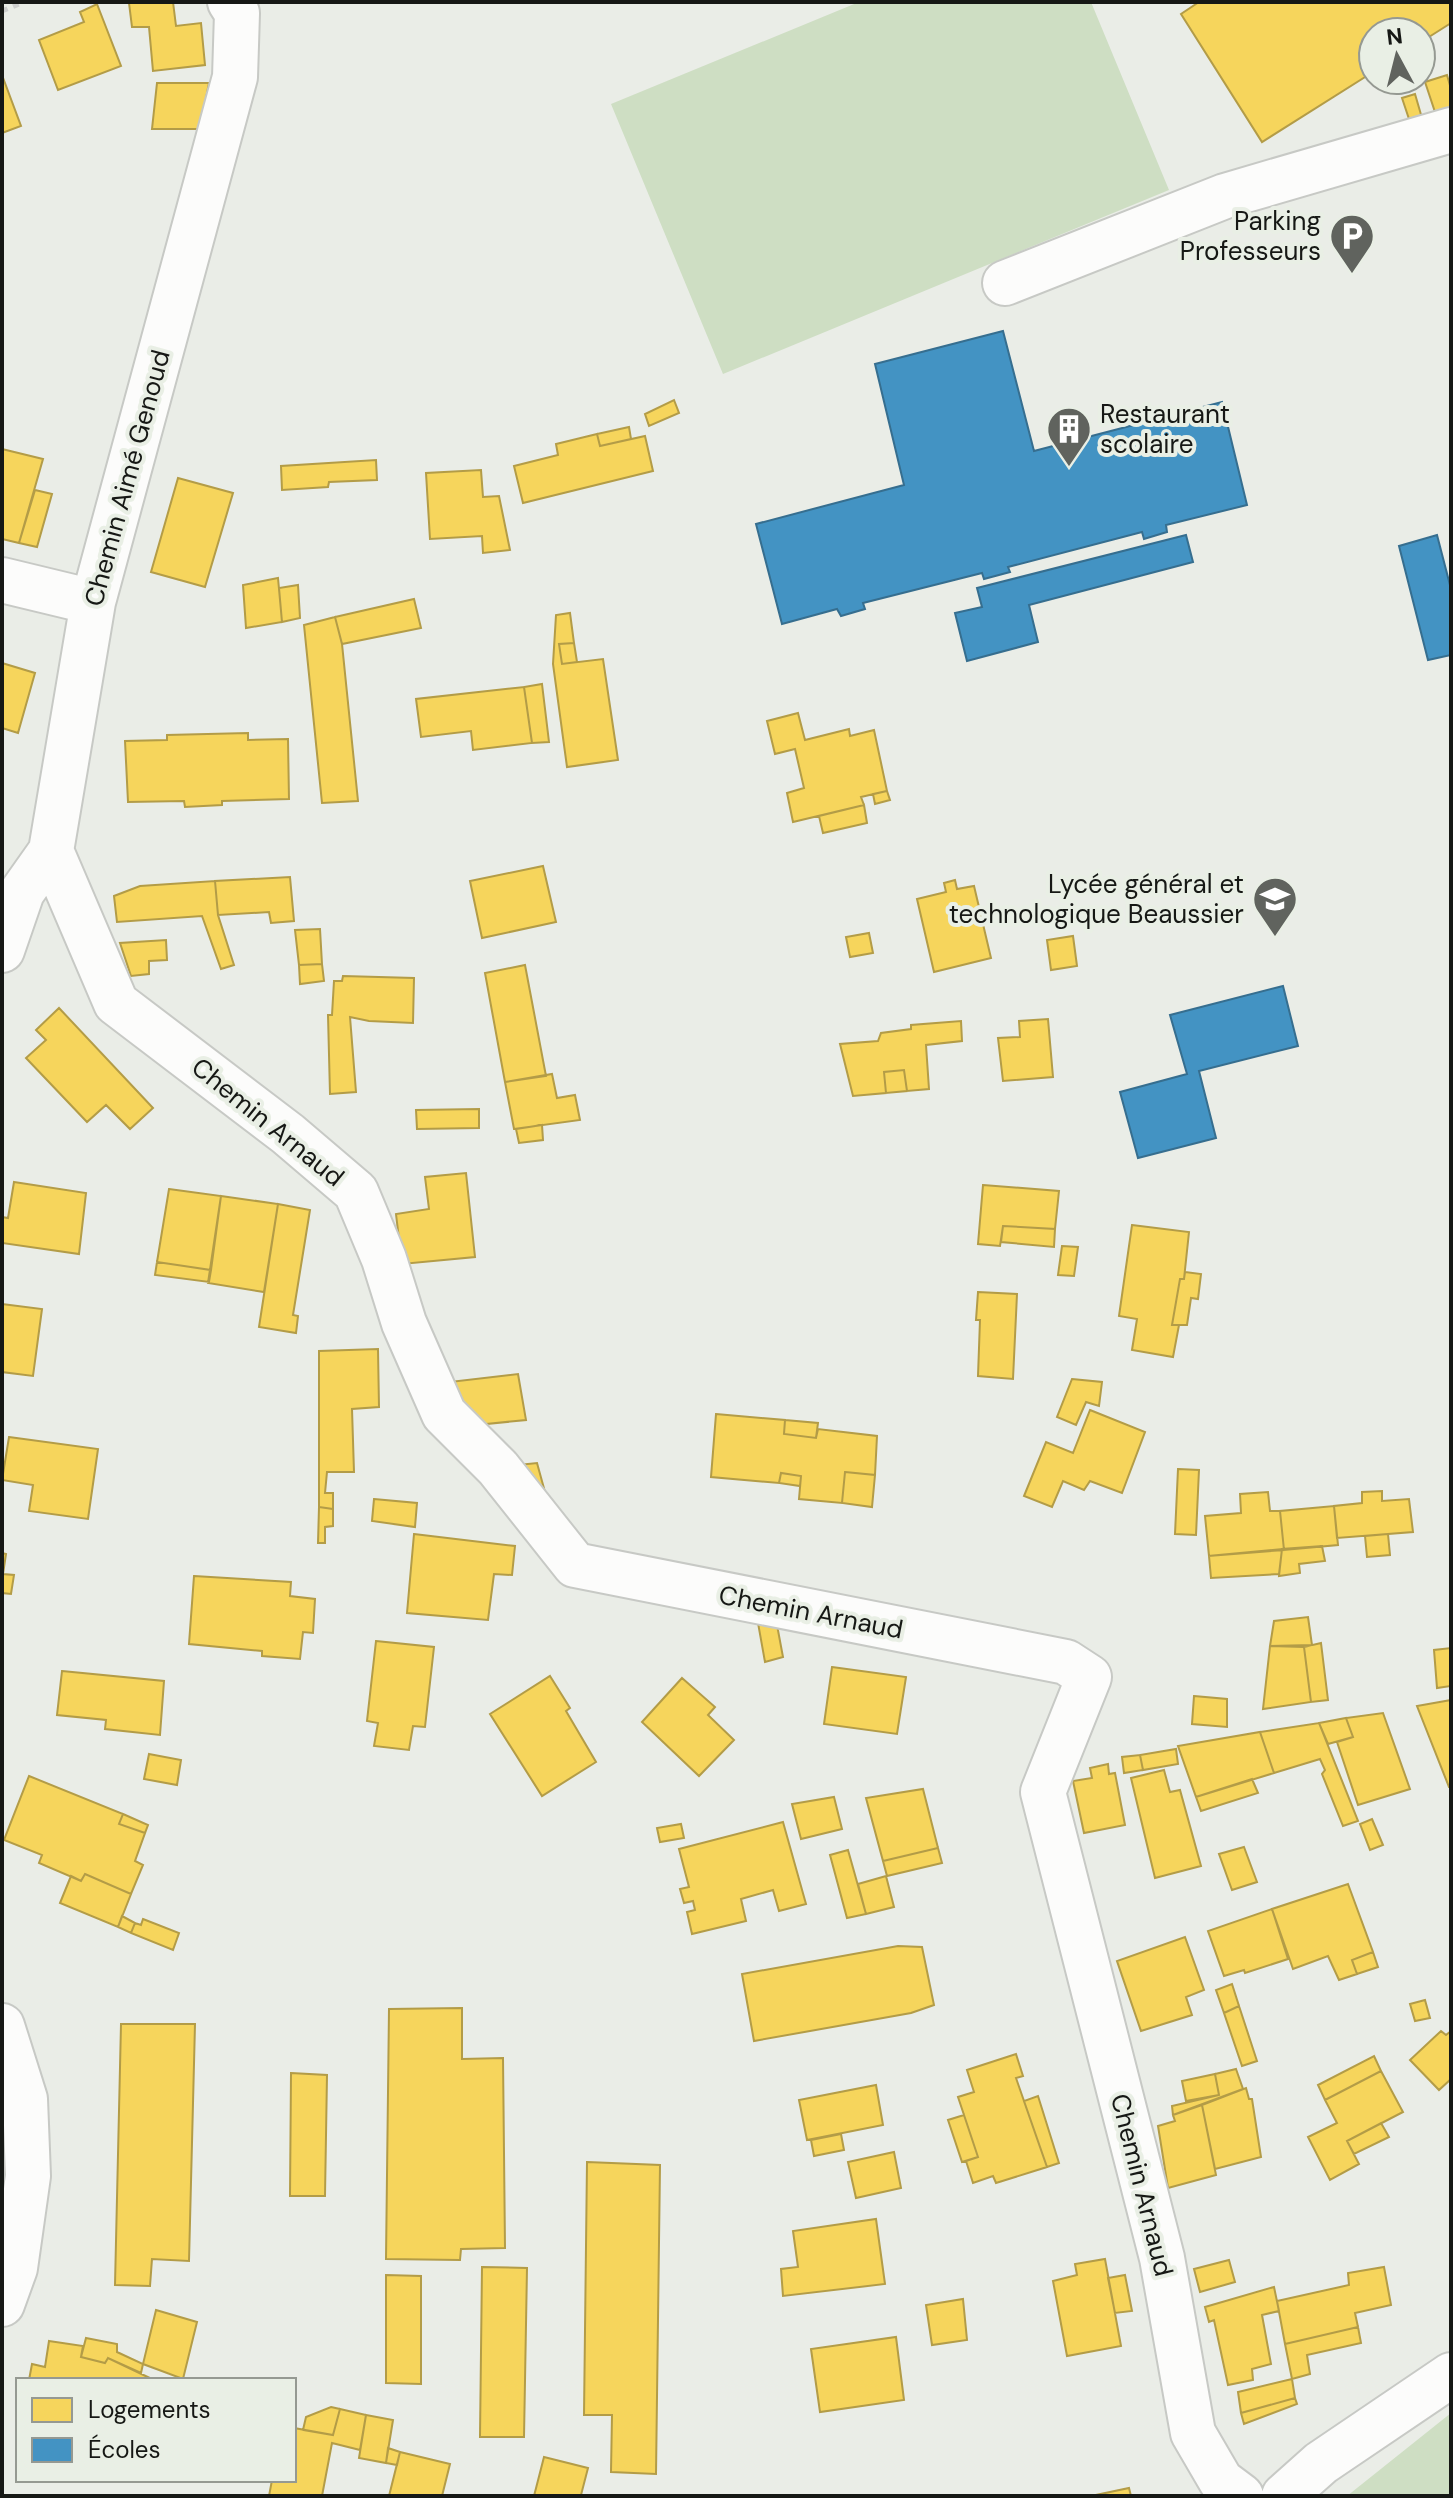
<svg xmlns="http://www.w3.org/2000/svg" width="1453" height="2498" font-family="'DM Sans',sans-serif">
<rect width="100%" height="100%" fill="#eaede7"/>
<path fill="#cedec3" d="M 859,2 L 1091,2 L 1169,190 L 723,374 L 611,104 Z
M 1451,2413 L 1451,2496 L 1347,2496 Z"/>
<path fill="#f6d55c" stroke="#b39c47" stroke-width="2" d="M 173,2 L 176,26 L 201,23 L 205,65 L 153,71 L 149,27 L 132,27 L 129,3 Z
M 1199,2 L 1451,2 L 1451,23 L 1421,42 L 1421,32 L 1373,32 L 1373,72 L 1262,142 L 1181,14 Z
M 97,4 L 121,66 L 58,90 L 39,40 L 84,22 L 80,12 Z
M 2,75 L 21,126 L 2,133 Z
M 1447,75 L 1451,89 L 1451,111 L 1436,115 L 1425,82 Z
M 157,83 L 209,83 L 200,129 L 152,129 Z
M 1415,94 L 1422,118 L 1410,122 L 1402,98 Z
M 674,400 L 679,413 L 649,426 L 645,414 Z
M 629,427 L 631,439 L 600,446 L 597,434 Z
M 597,434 L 600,446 L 645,436 L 653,471 L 523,503 L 514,466 L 558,455 L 556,444 Z
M 2,449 L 43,459 L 19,543 L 2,539 Z
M 376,460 L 377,480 L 329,482 L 328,487 L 282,490 L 281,466 Z
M 481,470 L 483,497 L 499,496 L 510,550 L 483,553 L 482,536 L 430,539 L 426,473 Z
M 178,478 L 233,493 L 205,587 L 151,572 Z
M 35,490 L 52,494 L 37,547 L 19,543 Z
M 278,578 L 282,622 L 246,628 L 243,585 Z
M 298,585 L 300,618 L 282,622 L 279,588 Z
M 414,599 L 421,628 L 342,644 L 335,617 Z
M 570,613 L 574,643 L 559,644 L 562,664 L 603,659 L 618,760 L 567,767 L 553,664 L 556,615 Z
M 335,617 L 342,644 L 358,801 L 322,803 L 304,625 Z
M 574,643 L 577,662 L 562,664 L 559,644 Z
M 2,663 L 35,673 L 18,733 L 2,728 Z
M 542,684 L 549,742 L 532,743 L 524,687 Z
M 524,687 L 532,743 L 473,750 L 471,731 L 421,737 L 416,699 Z
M 798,713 L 805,740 L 849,729 L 850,736 L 874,730 L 887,791 L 861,797 L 864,805 L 793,822 L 787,793 L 804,788 L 795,749 L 775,754 L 767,721 Z
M 248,733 L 248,740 L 288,739 L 289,799 L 222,801 L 222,805 L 185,807 L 184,801 L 128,802 L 125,741 L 167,740 L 167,735 Z
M 887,791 L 890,800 L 875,804 L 873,794 Z
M 864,805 L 867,823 L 823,833 L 819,816 Z
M 543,866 L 556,922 L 482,938 L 470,881 Z
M 290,877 L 294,921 L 271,923 L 269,912 L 218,915 L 215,881 Z
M 955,880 L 957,889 L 974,886 L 991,958 L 934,972 L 917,899 L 946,892 L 944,883 Z
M 215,881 L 218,915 L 234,965 L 221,969 L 202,916 L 117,922 L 114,896 L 140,886 Z
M 320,929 L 322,964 L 299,965 L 295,930 Z
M 869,933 L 873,953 L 850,957 L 846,937 Z
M 1073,936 L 1077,966 L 1051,970 L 1047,940 Z
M 166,940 L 167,960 L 149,961 L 149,974 L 131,976 L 120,943 Z
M 322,964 L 324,981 L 300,984 L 299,965 Z
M 525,965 L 546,1076 L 505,1082 L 485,973 Z
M 343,976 L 414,978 L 413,1023 L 369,1021 L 350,1017 L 356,1092 L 330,1094 L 328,1015 L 332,1015 L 334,981 L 342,981 Z
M 59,1008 L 153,1108 L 130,1129 L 106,1105 L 87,1122 L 26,1058 L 46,1040 L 36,1030 Z
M 1048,1019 L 1053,1077 L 1003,1081 L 998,1038 L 1020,1037 L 1019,1021 Z
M 961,1021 L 962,1041 L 926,1045 L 929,1089 L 907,1091 L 904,1070 L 884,1072 L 886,1093 L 853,1096 L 840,1044 L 878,1041 L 881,1033 L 911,1029 L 911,1025 Z
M 904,1070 L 907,1091 L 886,1093 L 884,1072 Z
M 552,1074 L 557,1098 L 575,1095 L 580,1120 L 514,1129 L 505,1082 Z
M 479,1109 L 479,1128 L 417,1129 L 416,1110 Z
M 542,1125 L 543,1140 L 519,1143 L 516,1129 Z
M 466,1173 L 475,1257 L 402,1264 L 396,1214 L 429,1209 L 425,1177 Z
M 14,1182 L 86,1193 L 79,1254 L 2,1243 L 2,1217 L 8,1218 Z
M 983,1185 L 1059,1191 L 1055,1229 L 1003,1226 L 1000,1246 L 978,1244 Z
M 169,1189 L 221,1196 L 211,1270 L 157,1262 Z
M 221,1196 L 278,1204 L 264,1292 L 208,1283 Z
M 278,1204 L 310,1210 L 293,1315 L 298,1316 L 296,1333 L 259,1327 Z
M 1132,1225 L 1189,1232 L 1184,1279 L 1180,1279 L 1172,1325 L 1179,1325 L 1173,1357 L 1132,1350 L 1137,1319 L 1119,1316 Z
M 1003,1226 L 1055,1229 L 1054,1247 L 1001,1242 Z
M 1062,1246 L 1078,1247 L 1074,1276 L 1058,1275 Z
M 157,1262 L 211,1270 L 209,1282 L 155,1275 Z
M 1185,1272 L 1201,1274 L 1198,1299 L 1191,1298 L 1187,1325 L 1172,1325 L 1180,1279 L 1184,1279 Z
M 978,1292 L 1017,1294 L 1013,1379 L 978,1376 L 980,1320 L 976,1320 Z
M 2,1304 L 42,1309 L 33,1376 L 2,1372 Z
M 378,1349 L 379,1407 L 352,1409 L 354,1472 L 327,1472 L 325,1493 L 333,1493 L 333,1509 L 319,1507 L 319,1351 Z
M 518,1374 L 526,1420 L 467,1426 L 441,1383 Z
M 1072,1379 L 1102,1382 L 1099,1406 L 1086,1402 L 1076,1425 L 1057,1417 Z
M 1090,1410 L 1145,1432 L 1122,1493 L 1090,1481 L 1084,1490 L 1063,1481 L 1052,1507 L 1024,1496 L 1046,1442 L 1073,1453 Z
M 716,1414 L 785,1420 L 784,1434 L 816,1438 L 818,1429 L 877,1436 L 875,1475 L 845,1472 L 842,1503 L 799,1499 L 801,1476 L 781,1473 L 779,1483 L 711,1477 Z
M 785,1420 L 818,1423 L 816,1438 L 784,1434 Z
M 9,1437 L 98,1449 L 88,1519 L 29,1511 L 33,1485 L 2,1480 Z
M 537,1463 L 545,1492 L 509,1466 Z
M 1178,1469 L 1199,1470 L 1196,1535 L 1175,1534 Z
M 845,1472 L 875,1475 L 872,1507 L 842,1503 Z
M 781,1473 L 801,1476 L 800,1486 L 779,1483 Z
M 1382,1491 L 1382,1501 L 1409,1499 L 1413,1532 L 1337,1538 L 1334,1506 L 1362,1503 L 1362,1492 Z
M 1268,1492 L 1270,1511 L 1280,1511 L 1284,1550 L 1209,1556 L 1205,1516 L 1241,1513 L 1240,1494 Z
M 374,1499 L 417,1503 L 415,1527 L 372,1521 Z
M 1334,1506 L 1338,1545 L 1284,1550 L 1280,1511 Z
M 319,1507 L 333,1509 L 333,1526 L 325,1527 L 325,1543 L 318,1543 Z
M 414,1534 L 515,1546 L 512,1575 L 494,1574 L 488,1620 L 407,1613 Z
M 1388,1534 L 1390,1555 L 1367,1557 L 1365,1536 Z
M 1322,1546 L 1325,1561 L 1299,1564 L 1300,1573 L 1279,1576 L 1282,1549 Z
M 1282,1549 L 1279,1574 L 1211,1578 L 1209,1556 Z
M 2,1553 L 6,1554 L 3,1574 L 14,1575 L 11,1594 L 2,1593 Z
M 194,1576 L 291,1582 L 290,1596 L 315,1599 L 313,1633 L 303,1632 L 300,1659 L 262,1656 L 262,1651 L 189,1644 Z
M 1308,1617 L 1312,1645 L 1270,1646 L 1274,1621 Z
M 758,1623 L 777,1625 L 783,1657 L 765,1662 Z
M 376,1641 L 434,1647 L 425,1727 L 413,1726 L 409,1750 L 374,1746 L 378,1723 L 367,1721 Z
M 1321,1643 L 1328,1700 L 1311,1702 L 1304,1647 Z
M 1270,1646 L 1304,1647 L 1311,1702 L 1263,1709 Z
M 1451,1648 L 1451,1686 L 1437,1688 L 1434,1650 Z
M 832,1667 L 906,1677 L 897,1734 L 824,1724 Z
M 62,1671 L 164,1681 L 160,1735 L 105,1729 L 106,1720 L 57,1715 Z
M 550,1676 L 570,1708 L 566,1711 L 596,1762 L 542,1796 L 490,1714 Z
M 682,1678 L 715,1707 L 708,1715 L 734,1740 L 699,1776 L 642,1722 Z
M 1194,1696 L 1227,1699 L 1227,1727 L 1192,1724 Z
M 1451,1700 L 1451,1787 L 1449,1787 L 1417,1706 Z
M 1383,1713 L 1410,1789 L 1358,1805 L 1337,1742 L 1353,1737 L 1346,1718 Z
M 1346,1718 L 1353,1737 L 1328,1744 L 1319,1723 Z
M 1319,1723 L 1358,1821 L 1343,1826 L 1322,1774 L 1325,1770 L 1320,1759 L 1274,1773 L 1260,1732 Z
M 1260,1732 L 1274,1773 L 1196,1797 L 1178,1746 Z
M 1176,1749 L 1178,1764 L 1143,1770 L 1140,1755 Z
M 149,1754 L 181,1760 L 177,1785 L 144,1779 Z
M 1140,1755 L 1143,1770 L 1124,1773 L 1122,1757 Z
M 1108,1764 L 1109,1774 L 1115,1773 L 1125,1825 L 1084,1833 L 1073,1781 L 1092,1778 L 1090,1768 Z
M 1164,1770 L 1170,1792 L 1180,1790 L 1201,1866 L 1155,1878 L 1131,1778 Z
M 29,1776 L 123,1814 L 119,1824 L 145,1833 L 135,1861 L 143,1865 L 131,1894 L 85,1874 L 81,1881 L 39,1863 L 42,1855 L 4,1840 Z
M 1252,1779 L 1258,1793 L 1201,1811 L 1196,1797 Z
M 923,1789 L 938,1848 L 883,1861 L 866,1798 Z
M 834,1797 L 842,1829 L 801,1839 L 792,1804 Z
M 123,1814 L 148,1825 L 145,1833 L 119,1824 Z
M 1372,1819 L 1383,1845 L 1370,1850 L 1360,1824 Z
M 783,1822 L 806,1904 L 779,1911 L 773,1890 L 741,1899 L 746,1921 L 692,1934 L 687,1912 L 695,1910 L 693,1901 L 684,1903 L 680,1889 L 689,1887 L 679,1849 Z
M 681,1824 L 684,1838 L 660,1842 L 657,1828 Z
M 1244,1847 L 1257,1882 L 1232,1890 L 1219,1854 Z
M 938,1848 L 942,1863 L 887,1876 L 883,1861 Z
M 848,1850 L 866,1914 L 847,1918 L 830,1855 Z
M 85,1874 L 131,1894 L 118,1927 L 60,1903 L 71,1876 L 81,1881 Z
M 886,1876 L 894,1907 L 866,1914 L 858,1884 Z
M 1348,1884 L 1373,1952 L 1352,1960 L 1357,1974 L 1339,1980 L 1328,1956 L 1293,1969 L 1272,1909 Z
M 1272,1909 L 1288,1959 L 1245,1973 L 1244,1970 L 1224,1976 L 1208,1931 Z
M 122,1916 L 135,1923 L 131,1933 L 118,1927 Z
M 143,1919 L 179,1933 L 173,1950 L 131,1933 L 135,1923 L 141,1925 Z
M 1185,1937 L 1204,1990 L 1186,1997 L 1192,2015 L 1141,2031 L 1117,1961 Z
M 898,1946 L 922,1947 L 934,2005 L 911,2013 L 754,2041 L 742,1974 Z
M 1373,1952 L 1378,1967 L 1357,1974 L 1352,1960 Z
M 1232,1984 L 1239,2006 L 1224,2013 L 1216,1990 Z
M 1425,2000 L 1430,2018 L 1415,2021 L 1410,2004 Z
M 1239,2006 L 1257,2061 L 1242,2066 L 1224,2013 Z
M 462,2008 L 462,2059 L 503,2058 L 505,2248 L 461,2249 L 460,2260 L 386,2259 L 389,2009 Z
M 121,2024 L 195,2024 L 189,2261 L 152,2259 L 150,2286 L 115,2285 Z
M 1441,2031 L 1446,2035 L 1451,2031 L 1451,2079 L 1439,2090 L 1410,2060 Z
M 1016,2054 L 1023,2076 L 1016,2078 L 1047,2167 L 996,2183 L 993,2176 L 973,2183 L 966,2161 L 978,2157 L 958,2097 L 974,2092 L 967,2070 Z
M 1374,2056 L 1381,2071 L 1325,2100 L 1318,2085 Z
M 1236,2069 L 1243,2089 L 1173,2115 L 1172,2106 L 1219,2095 L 1215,2074 Z
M 1381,2071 L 1403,2112 L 1347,2141 L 1359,2164 L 1330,2180 L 1308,2137 L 1337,2123 L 1325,2100 Z
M 291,2073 L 327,2075 L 325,2196 L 290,2196 Z
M 1215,2074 L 1219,2095 L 1186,2101 L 1182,2081 Z
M 876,2085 L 883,2125 L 807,2140 L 799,2100 Z
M 1246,2088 L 1249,2099 L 1252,2099 L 1261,2157 L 1215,2169 L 1202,2105 Z
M 1038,2096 L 1059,2163 L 1047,2167 L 1024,2101 Z
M 1202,2105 L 1216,2175 L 1168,2188 L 1158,2126 L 1175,2121 L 1173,2115 Z
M 964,2115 L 978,2157 L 962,2162 L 948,2120 Z
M 1381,2123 L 1389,2137 L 1354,2154 L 1347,2141 Z
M 841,2134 L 844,2150 L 814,2156 L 811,2140 Z
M 894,2152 L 901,2188 L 856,2198 L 848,2162 Z
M 587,2162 L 660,2165 L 656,2474 L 611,2472 L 612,2415 L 584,2415 Z
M 876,2219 L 885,2284 L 783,2296 L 781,2269 L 798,2267 L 793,2231 Z
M 1105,2259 L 1121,2346 L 1067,2356 L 1053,2281 L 1077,2275 L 1075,2264 Z
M 1229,2260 L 1235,2282 L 1200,2292 L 1194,2269 Z
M 482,2267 L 527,2268 L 524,2437 L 480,2437 Z
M 1384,2267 L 1391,2305 L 1355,2313 L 1358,2327 L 1285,2344 L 1277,2301 L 1349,2285 L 1348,2273 Z
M 386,2275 L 421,2276 L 421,2384 L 386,2383 Z
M 1125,2275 L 1132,2311 L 1115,2313 L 1108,2278 Z
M 1274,2287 L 1279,2311 L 1262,2315 L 1271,2364 L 1252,2369 L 1253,2380 L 1228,2385 L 1214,2320 L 1209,2322 L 1205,2307 Z
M 963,2299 L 967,2340 L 932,2345 L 926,2305 Z
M 156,2310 L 197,2322 L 183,2379 L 143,2364 Z
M 1358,2327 L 1361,2343 L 1307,2355 L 1310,2374 L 1292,2379 L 1285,2344 Z
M 896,2337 L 904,2400 L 820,2412 L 811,2349 Z
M 86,2338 L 117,2344 L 117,2352 L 143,2364 L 141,2373 L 108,2358 L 105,2363 L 81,2357 Z
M 49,2341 L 83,2346 L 81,2357 L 105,2363 L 108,2358 L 154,2380 L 29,2380 L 32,2364 L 45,2367 Z
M 1292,2379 L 1295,2398 L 1241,2413 L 1238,2392 Z
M 1295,2398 L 1297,2404 L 1244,2424 L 1241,2413 Z
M 331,2407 L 340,2409 L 333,2435 L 303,2430 L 306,2417 Z
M 340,2409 L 366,2415 L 360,2450 L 332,2443 L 322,2496 L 269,2496 L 272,2480 L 294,2480 L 294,2428 L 333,2435 Z
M 366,2415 L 393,2420 L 386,2463 L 359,2458 Z
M 388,2448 L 400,2452 L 397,2465 L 386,2463 Z
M 400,2452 L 450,2464 L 442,2496 L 389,2496 Z
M 544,2457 L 588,2468 L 581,2495 L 584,2496 L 534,2496 Z
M 1129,2488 L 1131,2496 L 1091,2496 Z"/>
<path fill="#4393c3" stroke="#366e8f" stroke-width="2" d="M 1003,331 L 1034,451 L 1222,402 L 1247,505 L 1166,525 L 1167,532 L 1144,539 L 1142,532 L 1008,567 L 1010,572 L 984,579 L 982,573 L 863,603 L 865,609 L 841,616 L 837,609 L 782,624 L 756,524 L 904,485 L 875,364 Z
M 1186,535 L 1193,562 L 1029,605 L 1038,642 L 967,661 L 955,613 L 982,607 L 977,588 Z
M 1437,535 L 1451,589 L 1451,655 L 1428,660 L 1399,546 Z
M 1283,986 L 1298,1046 L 1199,1071 L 1216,1138 L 1138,1158 L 1120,1092 L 1187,1074 L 1170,1015 Z"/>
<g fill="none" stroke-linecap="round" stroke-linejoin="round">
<g stroke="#c7c9c5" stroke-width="48">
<path id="minor" d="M 1005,283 L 1225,196 L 1451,130
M 2,580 L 93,602
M 51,851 L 116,1003 L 288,1134 L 356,1192 L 384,1259 L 404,1323 L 444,1414 L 498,1468 L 575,1565 L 1066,1662 L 1089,1677 L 1043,1792 L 1162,2258 L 1193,2433 L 1221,2481 L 1241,2496
M 2,950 L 22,892 L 51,851 L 93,602 L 235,77 L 237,13 L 230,2
M 2,2026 L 25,2099 L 28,2176 L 15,2268 L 2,2304
M 1284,2496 L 1321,2463 L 1451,2375"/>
</g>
<path stroke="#cdcecd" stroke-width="5" stroke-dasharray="6 6" stroke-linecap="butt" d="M 2,11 L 24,2"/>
<use href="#minor" stroke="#fcfcfb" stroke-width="44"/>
</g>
<defs>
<g id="parking-pin" transform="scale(2.3)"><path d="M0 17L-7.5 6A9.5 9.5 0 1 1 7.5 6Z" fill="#60635e" stroke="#e9efe5"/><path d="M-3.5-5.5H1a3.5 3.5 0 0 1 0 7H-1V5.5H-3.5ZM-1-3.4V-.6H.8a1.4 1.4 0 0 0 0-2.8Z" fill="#fff"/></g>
<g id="building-pin" transform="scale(2.3)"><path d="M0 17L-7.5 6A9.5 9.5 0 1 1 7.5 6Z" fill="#60635e" stroke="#e9efe5"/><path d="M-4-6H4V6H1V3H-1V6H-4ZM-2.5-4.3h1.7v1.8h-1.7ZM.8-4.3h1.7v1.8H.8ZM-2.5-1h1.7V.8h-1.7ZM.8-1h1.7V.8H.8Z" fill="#fff"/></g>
<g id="school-pin" transform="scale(2.3)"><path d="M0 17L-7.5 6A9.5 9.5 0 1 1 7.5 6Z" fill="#60635e" stroke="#e9efe5"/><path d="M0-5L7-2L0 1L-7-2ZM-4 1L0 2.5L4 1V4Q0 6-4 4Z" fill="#fff"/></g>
</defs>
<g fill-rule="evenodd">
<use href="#parking-pin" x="1352" y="236"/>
<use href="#building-pin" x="1069" y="429"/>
<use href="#school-pin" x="1275" y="899"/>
</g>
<g text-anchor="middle" stroke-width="8" stroke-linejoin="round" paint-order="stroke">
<g font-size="26" fill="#161815" stroke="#e9efe5" text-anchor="end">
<text x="1321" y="230">Parking<tspan x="1321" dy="30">Professeurs</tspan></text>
<text x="1100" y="423" text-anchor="start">Restaurant<tspan x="1100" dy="30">scolaire</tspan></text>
<text x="1244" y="893">Lycée général et<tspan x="1244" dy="30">technologique Beaussier</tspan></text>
</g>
<g font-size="26" fill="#161815" stroke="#e9efe5">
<text transform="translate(127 478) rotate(-75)" y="9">Chemin Aimé Genoud</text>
<text transform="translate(268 1122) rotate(39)" y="9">Chemin Arnaud</text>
<text transform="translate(811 1612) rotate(11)" y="9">Chemin Arnaud</text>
<text transform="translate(1142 2185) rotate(76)" y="9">Chemin Arnaud</text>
</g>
</g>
<rect width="1453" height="2498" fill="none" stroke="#161815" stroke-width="8"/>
<rect x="16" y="2378" width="280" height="104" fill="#e9efe5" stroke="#959992" stroke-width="2"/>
<rect x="32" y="2398" width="40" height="24" fill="#f6d55c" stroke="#959992" stroke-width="2"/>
<text x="88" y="2418" font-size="24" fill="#161815">Logements</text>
<rect x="32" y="2438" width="40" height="24" fill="#4393c3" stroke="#959992" stroke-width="2"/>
<text x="88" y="2458" font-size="24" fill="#161815">Écoles</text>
<g transform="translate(1397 56) rotate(353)"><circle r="38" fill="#e9efe5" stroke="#959992" stroke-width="2"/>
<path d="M0-6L14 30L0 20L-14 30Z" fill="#60635e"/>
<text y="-12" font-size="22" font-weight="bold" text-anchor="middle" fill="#161815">N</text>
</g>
</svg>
